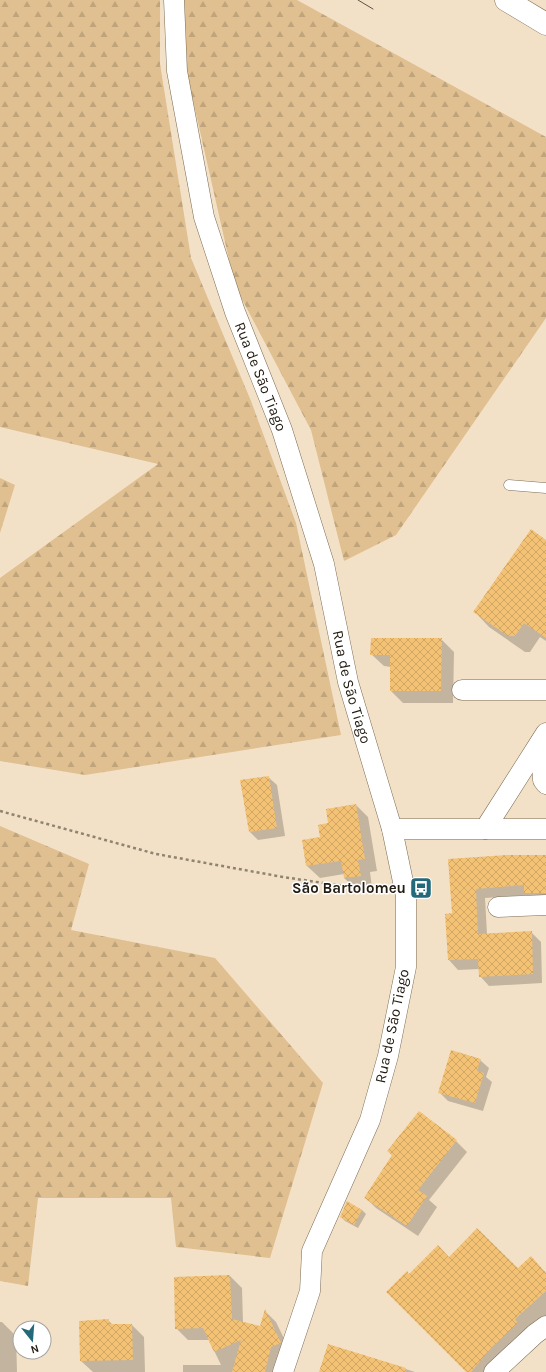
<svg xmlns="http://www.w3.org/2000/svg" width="546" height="1372" font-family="Karla,sans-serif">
<defs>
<pattern id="forest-firs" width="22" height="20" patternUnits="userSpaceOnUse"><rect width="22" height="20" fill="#e0bf90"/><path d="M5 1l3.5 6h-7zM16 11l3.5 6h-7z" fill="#c0a47b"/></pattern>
<pattern id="building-cross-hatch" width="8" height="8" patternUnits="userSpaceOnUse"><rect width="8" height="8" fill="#f4c274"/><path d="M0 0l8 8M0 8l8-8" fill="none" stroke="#d1a663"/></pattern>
</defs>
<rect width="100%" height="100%" fill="#f3e1c7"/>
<path fill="url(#forest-firs)" d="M 0,0 L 160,0 L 160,64 L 191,258 L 251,401 L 296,523 L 341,735 L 85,775 L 0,761 L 0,578 L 158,464 L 0,427 Z
M 183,0 L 297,0 L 546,137 L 546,318 L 396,535 L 344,561 L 311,430 L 235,286 L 185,65 Z
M 0,478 L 15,485 L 0,533 Z
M 0,826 L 89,864 L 71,930 L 215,958 L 323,1083 L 270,1258 L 176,1247 L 171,1198 L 38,1198 L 28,1286 L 0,1281 Z"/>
<path fill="#0003" d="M 546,541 L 546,641 L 540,637 L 530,652 L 525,652 L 489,627 L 474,611 Z
M 441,639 L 454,652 L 453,703 L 403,703 L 391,691 L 391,667 L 384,666 L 371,654 Z
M 268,777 L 277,785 L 285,836 L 258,840 L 250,832 Z
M 356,805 L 368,817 L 377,871 L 370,872 L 372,888 L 357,890 L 344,878 L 344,874 L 320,878 L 307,866 L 329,824 Z
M 546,856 L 546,902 L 535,902 L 527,895 L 485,898 L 487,934 L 531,932 L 541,942 L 542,983 L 489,986 L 480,976 L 479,969 L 458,970 L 449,960 L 453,914 L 449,860 Z
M 480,1060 L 489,1068 L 486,1077 L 492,1082 L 483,1111 L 448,1101 L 440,1093 Z
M 420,1112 L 456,1141 L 467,1152 L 429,1200 L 437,1207 L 418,1236 L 376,1208 L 365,1197 L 393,1156 L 388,1151 Z
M 347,1202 L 362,1210 L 366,1214 L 358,1228 L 345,1221 L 341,1217 Z
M 531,1257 L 546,1273 L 546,1316 L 527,1333 L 495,1372 L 467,1372 L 409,1275 L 449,1258 L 518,1270 Z
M 230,1276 L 242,1288 L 243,1323 L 261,1327 L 265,1311 L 276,1322 L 292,1355 L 279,1372 L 183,1372 L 183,1365 L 221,1365 L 209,1340 L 188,1340 L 176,1328 Z
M 108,1320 L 113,1325 L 132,1325 L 144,1337 L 145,1372 L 93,1372 L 81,1361 Z
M 0,1322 L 2,1322 L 16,1336 L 17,1372 L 0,1372 Z
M 329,1345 L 415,1372 L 320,1372 Z"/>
<path fill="url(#building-cross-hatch)" d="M 531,529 L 546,540 L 546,638 L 524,623 L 515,636 L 508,636 L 473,612 Z
M 371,638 L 442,638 L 441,691 L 390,691 L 390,655 L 370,655 Z
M 269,776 L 277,828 L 249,832 L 240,780 Z
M 356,804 L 365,859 L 358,860 L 361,876 L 344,878 L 341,861 L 306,866 L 302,840 L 320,837 L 318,825 L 328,823 L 326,809 Z
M 507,855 L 546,855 L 546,893 L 524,893 L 524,885 L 476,889 L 478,934 L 532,931 L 533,974 L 479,977 L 478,959 L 448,960 L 445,914 L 452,913 L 448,859 Z
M 451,1050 L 481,1059 L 477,1071 L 484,1073 L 475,1103 L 438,1093 Z
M 419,1111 L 457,1140 L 418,1190 L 427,1196 L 407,1226 L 364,1198 L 392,1155 L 387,1151 Z
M 347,1201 L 362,1210 L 354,1225 L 340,1217 Z
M 477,1228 L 518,1268 L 531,1256 L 546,1273 L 546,1291 L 515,1319 L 518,1323 L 492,1347 L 471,1372 L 466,1372 L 386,1292 L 407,1271 L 409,1274 L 438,1245 L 449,1257 Z
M 230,1275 L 232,1319 L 260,1326 L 265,1309 L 281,1343 L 271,1347 L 265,1372 L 232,1372 L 241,1340 L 214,1352 L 203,1328 L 175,1329 L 174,1277 Z
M 109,1319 L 109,1324 L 132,1324 L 133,1360 L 80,1361 L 79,1321 Z
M 328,1344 L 406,1368 L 406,1372 L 319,1372 Z"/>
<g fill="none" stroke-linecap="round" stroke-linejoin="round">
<g stroke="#7d6d56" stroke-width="11">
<path id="service" d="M 509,485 L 546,488"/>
</g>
<g stroke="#7d6d56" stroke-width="21">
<g id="minor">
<path id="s1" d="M 174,0 L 177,71 L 204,217 L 235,312 L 282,430 L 324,564 L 348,682 L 392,829 L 406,896 L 406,967 L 388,1056 L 370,1120 L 312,1251 L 310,1291 L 283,1372"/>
<path d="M 462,690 L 546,690"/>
<path d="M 541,742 L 543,780 L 546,784"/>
<path d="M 392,829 L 546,829"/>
<path d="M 485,829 L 546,733"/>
<path d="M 498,907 L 546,905"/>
<path d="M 494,1372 L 535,1334 L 546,1326"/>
</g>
</g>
<g stroke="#7d6d56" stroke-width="23">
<path id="secondary" d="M 506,0 L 546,24"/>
</g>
<path stroke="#8f8371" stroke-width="2.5" stroke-dasharray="3 3" stroke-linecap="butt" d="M 0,811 L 156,854 L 283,877 L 384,892"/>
<use href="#service" stroke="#fff" stroke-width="10"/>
<use href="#minor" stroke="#fff" stroke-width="20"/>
<use href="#secondary" stroke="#fff" stroke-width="22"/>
<path stroke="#5d5345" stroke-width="1" d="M 358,0 L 373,9"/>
</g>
<defs>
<g id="bus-square" transform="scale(1.15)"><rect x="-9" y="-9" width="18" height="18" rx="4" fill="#246979" stroke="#fff"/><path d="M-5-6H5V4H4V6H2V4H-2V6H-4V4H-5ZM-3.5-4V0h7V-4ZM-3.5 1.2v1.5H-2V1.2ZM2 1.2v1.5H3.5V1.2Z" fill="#fff"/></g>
</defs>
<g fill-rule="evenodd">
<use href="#bus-square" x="421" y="888"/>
</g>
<g text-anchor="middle" stroke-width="3" stroke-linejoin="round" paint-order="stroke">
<g font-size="15" fill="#221c12" stroke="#fff">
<text dy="5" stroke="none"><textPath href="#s1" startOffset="389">Rua de São Tiago</textPath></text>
<text dy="5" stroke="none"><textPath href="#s1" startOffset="713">Rua de São Tiago</textPath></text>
<text transform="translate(392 1026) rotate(-78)" y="5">Rua de São Tiago</text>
</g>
<g font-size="15" font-weight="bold" fill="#221c12" stroke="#fff" text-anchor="end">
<text x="406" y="893">São Bartolomeu</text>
</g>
</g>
<g transform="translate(32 1340) rotate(163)"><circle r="19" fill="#ffffff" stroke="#a7a4a0"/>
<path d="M0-3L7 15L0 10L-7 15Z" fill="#246979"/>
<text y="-6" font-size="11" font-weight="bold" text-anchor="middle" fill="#221c12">N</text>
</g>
</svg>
